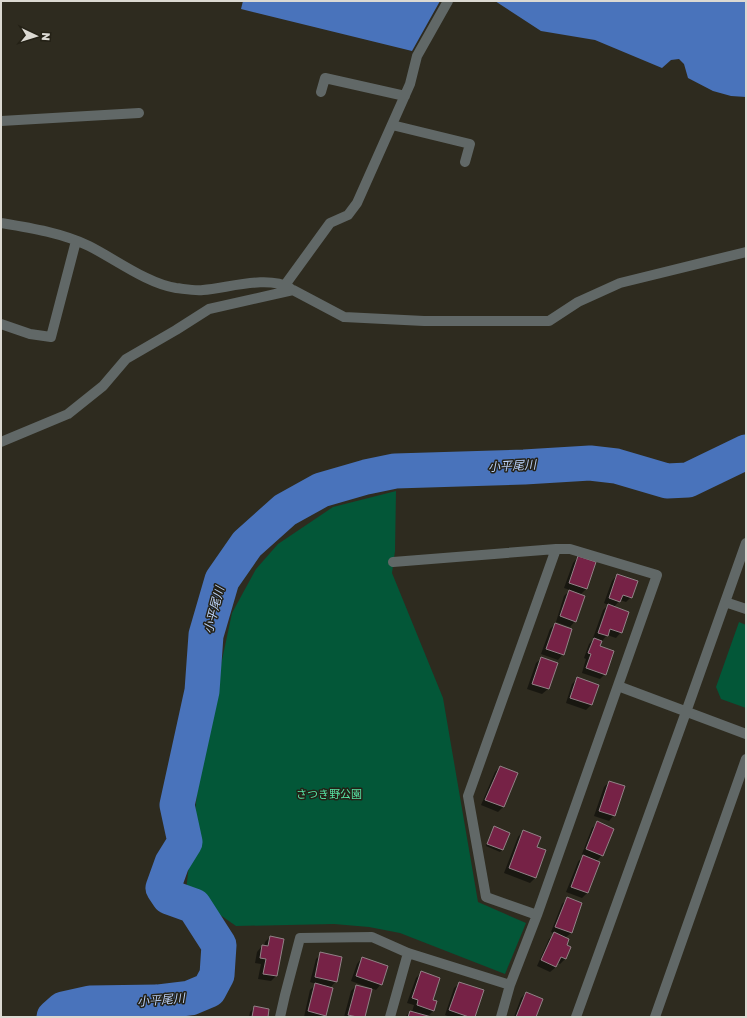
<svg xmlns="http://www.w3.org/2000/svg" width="747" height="1018" font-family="'Golos Text','Noto Sans JP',sans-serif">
<rect width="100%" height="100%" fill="#2e2b1f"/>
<path fill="#035738" d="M 396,491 L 395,551 L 392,573 L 443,698 L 478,902 L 526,923 L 505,974 L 400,933 L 369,927 L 334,924 L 236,926 L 186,891 L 197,794 L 216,688 L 232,613 L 256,569 L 278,544 L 333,507 Z
M 739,622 L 746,625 L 746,708 L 721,699 L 716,687 Z"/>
<path fill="#4973bb" d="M 243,1 L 440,1 L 412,51 L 241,9 Z
M 495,1 L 746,1 L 746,97 L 731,96 L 713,91 L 688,78 L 684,64 L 679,59 L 671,60 L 662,68 L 595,40 L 541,31 Z"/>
<path fill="#0007" d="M 578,557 L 586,589 L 580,595 L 575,621 L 570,627 L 556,622 L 564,596 L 570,590 L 564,588 L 573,563 Z
M 617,575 L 631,597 L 626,602 L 620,600 L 614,607 L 621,632 L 616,638 L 607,635 L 602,641 L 601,641 L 599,647 L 605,674 L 600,679 L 582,673 L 586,659 L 584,658 L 589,644 L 595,638 L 593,638 L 603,610 L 608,605 L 604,603 L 612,581 Z
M 555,624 L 563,654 L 558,660 L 541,654 L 550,629 Z
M 542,658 L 556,663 L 548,689 L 542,694 L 527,689 L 536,663 Z
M 577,679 L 598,686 L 591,705 L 586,710 L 566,703 L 572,684 Z
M 500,767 L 503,807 L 498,812 L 481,805 L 495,772 Z
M 609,782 L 614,815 L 609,821 L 594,816 L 604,787 Z
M 598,823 L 602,855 L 596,862 L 598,863 L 587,893 L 582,898 L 566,892 L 578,862 L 584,855 L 582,854 L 592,828 Z
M 495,827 L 502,850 L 500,852 L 486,846 L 492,830 Z
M 523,831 L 536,848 L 545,851 L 535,878 L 530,883 L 504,873 L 518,837 Z
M 567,899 L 581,904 L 571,933 L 565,938 L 565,945 L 570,947 L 565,959 L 560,964 L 557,963 L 556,967 L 550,972 L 537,966 L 549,939 L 554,934 L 551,932 L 562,904 Z
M 270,937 L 283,940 L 276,976 L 271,981 L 258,979 L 261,964 L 255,963 L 257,952 L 262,946 L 264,947 L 265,942 Z
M 321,954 L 336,981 L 330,988 L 326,1015 L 324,1017 L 304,1017 L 310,990 L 316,984 L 310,982 L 316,959 Z
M 362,958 L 381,984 L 376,990 L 351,981 L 357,964 Z
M 422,972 L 431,1001 L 435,1002 L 433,1011 L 427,1017 L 428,1017 L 405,1017 L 410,1012 L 412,1012 L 414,1005 L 407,1003 L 416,978 Z
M 460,983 L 474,1017 L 450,1017 L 445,1015 L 454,988 Z
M 356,986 L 364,1017 L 344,1017 L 351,991 Z
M 526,993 L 535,1017 L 514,1017 L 521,998 Z
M 255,1007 L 267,1017 L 249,1017 L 250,1012 Z"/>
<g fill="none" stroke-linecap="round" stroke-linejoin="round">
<path stroke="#4973bb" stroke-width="35" d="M 54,1017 L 63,1009 L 90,1003 L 157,1002 L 190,998 L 209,990 L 217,975 L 219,945 L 194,906 L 169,897 L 163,888 L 172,863 L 185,842 L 177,805 L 202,691 L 206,635 L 222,580 L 247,544 L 285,510 L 321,490 L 366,477 L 395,471 L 524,467 L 590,463 L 616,466 L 667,481 L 688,480 L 746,452"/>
</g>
<path fill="#762246" stroke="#928287" d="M 578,556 L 596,562 L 587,589 L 569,583 Z
M 617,574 L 638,581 L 632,598 L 623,595 L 620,602 L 609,598 Z
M 569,590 L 585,596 L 576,622 L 560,616 Z
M 608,604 L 629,612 L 622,633 L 610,629 L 608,636 L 598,633 Z
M 555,623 L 572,629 L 564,655 L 546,649 Z
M 594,638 L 602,641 L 600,646 L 614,651 L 606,675 L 586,668 L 591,654 L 588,653 Z
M 541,657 L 558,663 L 549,689 L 532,684 Z
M 577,677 L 599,685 L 592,705 L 570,698 Z
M 500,766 L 518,773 L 504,807 L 485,800 Z
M 609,781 L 625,786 L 615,816 L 599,811 Z
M 597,821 L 614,829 L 603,856 L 586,849 Z
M 494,826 L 510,833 L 503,850 L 487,844 Z
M 523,830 L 541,837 L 537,847 L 546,850 L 536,878 L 509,868 Z
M 583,855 L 600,862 L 588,893 L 571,887 Z
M 567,897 L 582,903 L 572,933 L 555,927 Z
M 554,932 L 569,939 L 567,945 L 571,947 L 566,959 L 561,957 L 556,967 L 541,960 Z
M 270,936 L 284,939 L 277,976 L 263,974 L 266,959 L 260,958 L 262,945 L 268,946 Z
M 320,952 L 342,957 L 337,982 L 315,977 Z
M 362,957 L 388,966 L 382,985 L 356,976 Z
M 421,971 L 440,978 L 433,1000 L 437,1001 L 434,1011 L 417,1005 L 418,1000 L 412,998 Z
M 459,982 L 484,990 L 475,1017 L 469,1017 L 449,1010 Z
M 315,983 L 333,988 L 326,1016 L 308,1011 Z
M 356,985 L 372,989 L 365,1017 L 357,1017 L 348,1015 Z
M 526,992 L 543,999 L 536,1017 L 516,1017 Z
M 254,1006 L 269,1009 L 268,1017 L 252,1017 Z
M 410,1011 L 428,1016 L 431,1017 L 408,1017 Z"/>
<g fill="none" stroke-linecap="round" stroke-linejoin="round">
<path stroke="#616867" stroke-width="10" d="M 321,92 L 325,78 L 405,96
M 1,121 L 139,113
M 392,125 L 470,144 L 465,162
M 1,223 C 31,228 62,233 89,246 C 115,259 148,284 176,288 C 185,289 195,291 203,290 C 228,288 268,275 290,288
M 285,285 L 330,223 L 348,215 L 357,203 L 410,84 L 417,56 L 448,1
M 1,324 L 30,334 L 51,337 L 76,241
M 1,442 L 68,414 L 103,386 L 126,359 L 176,330 L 209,309 L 293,290 L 344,317 L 424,321 L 549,321 L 578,302 L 620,283 L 746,252
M 393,562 L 556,549 L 570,549 L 657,575 L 537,915 L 510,985 L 501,1017
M 725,602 L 746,609
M 618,686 L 746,734
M 537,915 L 486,897 L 468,796 L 556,549
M 280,1017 L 285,995 L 300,938 L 372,937 L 408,953 L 510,985
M 390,1017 L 408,953
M 576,1017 L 686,712 L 746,543
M 655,1017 L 746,759"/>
</g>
<g text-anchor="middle" stroke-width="3" stroke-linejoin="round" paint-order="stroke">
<g font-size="11" fill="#57e4a5" stroke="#242116">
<text x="329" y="798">さつき野公園</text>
</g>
<g font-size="12" font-style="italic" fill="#b9d0f7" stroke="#242116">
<text transform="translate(512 466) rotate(-3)" y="4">小平尾川</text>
<text transform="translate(214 610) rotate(-75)" y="4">小平尾川</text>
<text transform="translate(161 1000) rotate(-5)" y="4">小平尾川</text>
</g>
</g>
<rect width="747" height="1018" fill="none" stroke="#dbd9d2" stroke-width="4"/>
<g transform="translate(36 36) rotate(94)" stroke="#242116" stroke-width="3" paint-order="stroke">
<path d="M0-3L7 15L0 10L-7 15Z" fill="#dbd9d2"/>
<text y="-6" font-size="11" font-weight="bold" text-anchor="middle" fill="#dbd9d2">N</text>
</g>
</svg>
